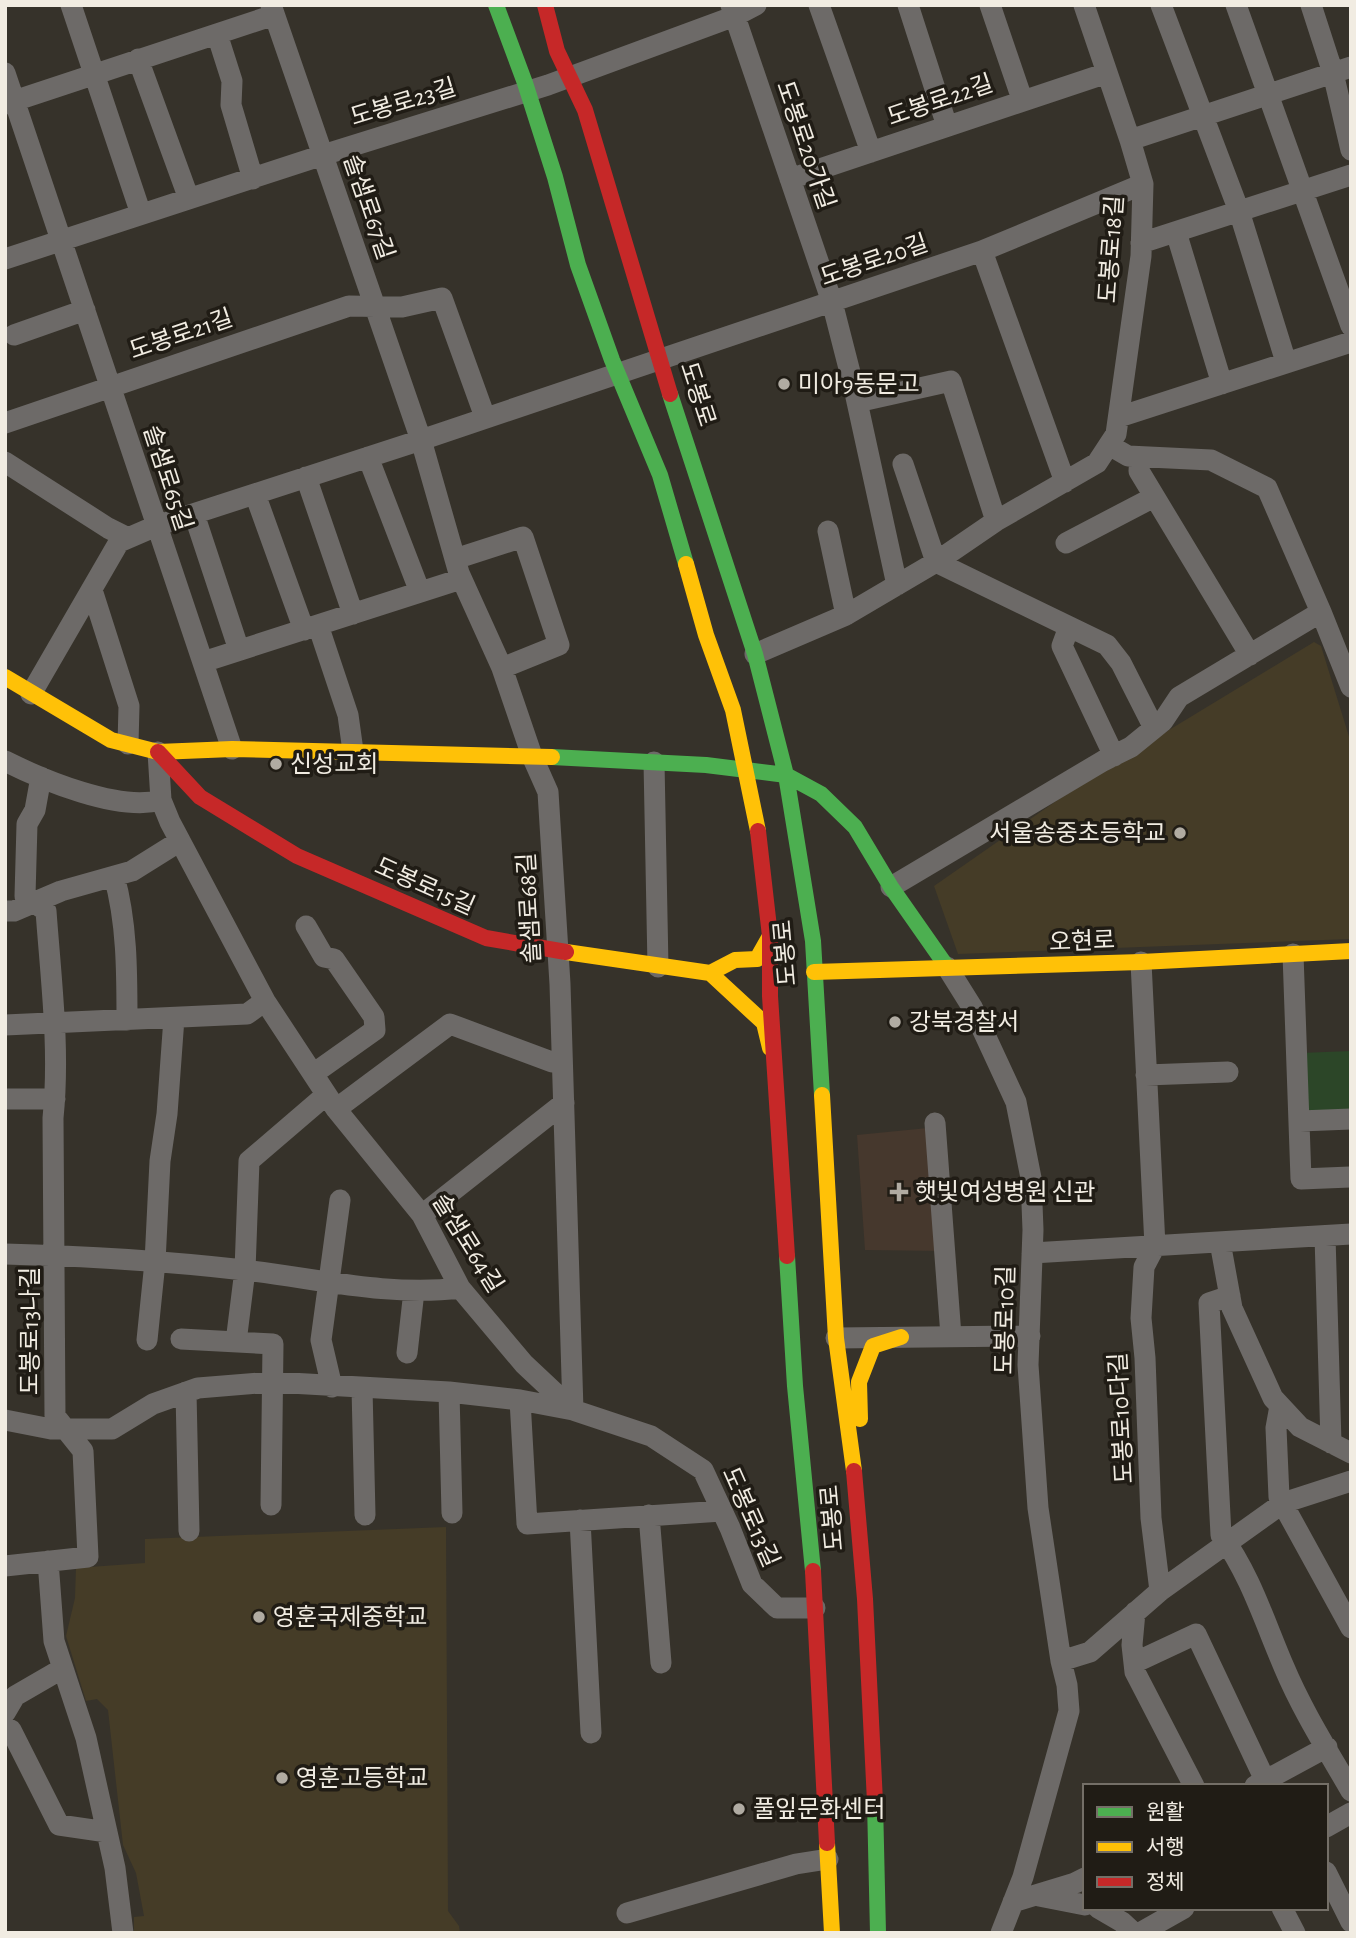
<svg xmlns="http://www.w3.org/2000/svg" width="1356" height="1938" font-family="'Alegreya Sans','Noto Sans KR',sans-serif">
<rect width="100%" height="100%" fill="#36322a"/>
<path fill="#453c27" d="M 1314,642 L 1321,646 L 1351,743 L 1351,939 L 958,954 L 934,886 L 1085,781 Z
M 446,1527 L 448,1911 L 459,1926 L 460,1933 L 134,1933 L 134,1917 L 144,1916 L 136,1873 L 123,1845 L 108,1710 L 97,1699 L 86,1701 L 66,1636 L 75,1598 L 76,1568 L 145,1563 L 145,1539 Z"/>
<path fill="#46382d" d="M 928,1128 L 945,1251 L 865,1250 L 857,1135 Z"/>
<path fill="#2c4628" d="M 1351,1051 L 1351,1111 L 1300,1113 L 1300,1053 Z"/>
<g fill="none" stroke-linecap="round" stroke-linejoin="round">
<path stroke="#6d6a68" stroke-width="21" d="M 71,5 L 141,214
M 271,5 L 421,440 L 459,573 L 502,668 L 532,756 L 548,792 L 560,984 L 573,1410
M 731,5 L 832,302 L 854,388 L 897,585
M 819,5 L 871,152
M 908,5 L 947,126
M 990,5 L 1022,99
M 1161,5 L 1239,211 L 1286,362
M 1236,5 L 1351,326
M 1311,5 L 1333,73 L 1351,150
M 217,34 L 232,81 L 231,105 L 253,179
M 138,59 L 189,199
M 5,73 L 232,749
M 5,104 L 274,15
M 1130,140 L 1351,67
M 790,179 L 1107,73
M 1176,232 L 1222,384
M 1141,243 L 1351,175
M 982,251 L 1065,482
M 5,259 L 323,155 L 548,85 L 735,16 L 756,5
M 14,335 L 85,310
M 857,402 L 951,381 L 996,521
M 1119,417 L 1351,342
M 5,423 L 349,306 L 402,307 L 442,298 L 485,417
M 1109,445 L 1128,456 L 1211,460 L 1267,488 L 1321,612 L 1351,687
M 368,457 L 420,592
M 1140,457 L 1139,471 L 1250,655
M 5,462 L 108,528 L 128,538
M 903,464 L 936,562 L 1107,645 L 1121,663 L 1154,728
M 306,477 L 353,614
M 255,494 L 304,630
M 194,514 L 239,650
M 828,531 L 846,615
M 1066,543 L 1154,497
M 455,559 L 523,537 L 559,645 L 502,668
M 92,590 L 129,706 L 128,744
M 318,625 L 348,715 L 353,751
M 1069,627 L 1062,646 L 1114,756
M 755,654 L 846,615 L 936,562 L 996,521 L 1097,463 L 1116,434 L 1141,256 L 1143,184 L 1130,140 L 1084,5
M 203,662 L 461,579
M 31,694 L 119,542 L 156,526 L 421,440 L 982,251 L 1143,184
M 158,752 L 161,800 L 170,822 L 265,1001 L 336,1109 L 422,1215 L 460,1288 L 524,1364 L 573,1410
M 5,761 C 43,780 119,812 161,800
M 654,762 L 658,967
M 114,876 C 127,922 127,972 127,1020
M 891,887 L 1103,761 L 1131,747 L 1163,721 L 1179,697 L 1321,612
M 5,911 L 14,911 L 61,891 L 132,871 L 180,841
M 306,926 L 324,957 L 334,959 L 374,1017 L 375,1030 L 313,1074
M 1293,954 L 1301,1179 L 1350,1177
M 1141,962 L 1155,1246 L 1144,1267 L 1141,1318 L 1145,1358 L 1151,1518 L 1160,1591
M 947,967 L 972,1007 L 1016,1102 L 1031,1178 L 1033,1230 L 1028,1365 L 1038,1508 L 1061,1661 L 1067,1685 L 1069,1711 L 1023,1877 L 1001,1933
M 5,1025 L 247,1014 L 265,1001
M 1146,1075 L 1228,1072
M 5,1099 L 55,1099
M 336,1109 L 450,1024 L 552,1062 L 562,1061
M 1300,1121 L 1351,1119
M 935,1123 L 951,1336
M 422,1215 L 564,1103
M 1325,1236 L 1331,1443
M 1220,1242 L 1232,1308 L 1273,1398 L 1300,1427 L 1351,1453
M 1032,1253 L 1351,1234
M 5,1254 C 85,1256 165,1261 244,1270 C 315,1278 388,1297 460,1288
M 1230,1296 L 1209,1303 L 1221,1535 C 1250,1574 1265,1623 1284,1667 C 1302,1710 1328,1751 1351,1791
M 836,1338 L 1030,1336
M 181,1339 L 273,1344 L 271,1505
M 147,1340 L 155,1262 L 160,1161 L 167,1114 L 174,1018
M 236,1342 L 245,1270 L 249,1161 L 326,1095
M 407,1353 L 414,1291
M 332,1387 L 321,1340 L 340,1200
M 362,1388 L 365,1515
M 186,1392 L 189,1531
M 449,1392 L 452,1513
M 520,1400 L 527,1524 L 722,1511
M 1280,1406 L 1276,1428 L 1279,1497 L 1351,1628
M 5,1420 L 51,1429 L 112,1429 L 153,1404 L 198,1388 L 272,1382 L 449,1392 L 520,1400 L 573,1410 L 651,1436 L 703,1470 L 730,1528 L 752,1584 L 777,1608 L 815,1608
M 649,1515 L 661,1663
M 580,1520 L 591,1733
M 48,1561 L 54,1641 L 86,1738 L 115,1868 L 123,1933
M 5,1566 L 88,1557 L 83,1451 L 55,1416 L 53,1118 C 60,1050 51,980 46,911 L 25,896 L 27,824 L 35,810 L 41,777
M 1135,1612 L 1132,1645 L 1135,1672 L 1194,1786
M 1061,1661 L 1090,1652 L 1160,1591 L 1283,1503 L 1351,1481
M 1134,1663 L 1196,1634 L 1265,1780
M 5,1713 L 15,1696 L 53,1674 L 64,1671
M 5,1728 L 11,1730 L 59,1825 L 107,1832
M 1255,1786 L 1327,1747
M 1326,1827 L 1351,1813
M 1326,1872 L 1351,1922
M 1039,1896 L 1085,1905
M 1013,1902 L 1075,1883 L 1085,1878
M 1098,1908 L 1122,1922 L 1134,1933
M 1282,1908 L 1295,1933
M 627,1913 L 796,1864 L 828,1859
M 1140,1933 L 1184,1908"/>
<path stroke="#4caf50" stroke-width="16" d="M 496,5 L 525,83 L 555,177 L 578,265 L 612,360 L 660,475 L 686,564
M 670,394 L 755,654 L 786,775 L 813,941 L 822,1095
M 552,757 L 706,765 L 786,775 L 821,794 L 855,827 L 891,887 L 947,967
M 787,1256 L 795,1386 L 813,1571
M 875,1802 L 878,1933"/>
<path stroke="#ffc107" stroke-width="16" d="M 686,564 L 706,635 L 733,710 L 758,831
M 5,677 L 111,740 L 158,752 L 232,749 L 552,757
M 566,952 L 710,973
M 814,972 L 1141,962 L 1351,951
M 710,973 L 764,1023 L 770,1048
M 710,973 L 735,960 L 757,959 L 770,936
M 822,1095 L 836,1338 L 854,1471
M 860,1419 L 859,1382 L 873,1346 L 901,1337
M 827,1843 L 832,1933"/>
<path stroke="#c62828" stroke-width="16" d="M 545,5 L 557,51 L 585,110 L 670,394
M 158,752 L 200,797 L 297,856 L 486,938 L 566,952
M 758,831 L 770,936 L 770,996 L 787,1256
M 854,1471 L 865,1599 L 875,1802
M 813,1571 L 827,1843"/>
</g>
<g fill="#b0aba2" stroke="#201c15" stroke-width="2.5">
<circle cx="784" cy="384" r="7"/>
<circle cx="276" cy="764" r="7"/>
<circle cx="1180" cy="833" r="7"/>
<circle cx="895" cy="1022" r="7"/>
<path d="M895.5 1181.5h7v7h7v7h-7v7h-7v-7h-7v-7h7z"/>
<circle cx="259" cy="1617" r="7"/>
<circle cx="282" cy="1778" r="7"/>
<circle cx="739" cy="1809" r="7"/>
</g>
<g text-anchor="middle" stroke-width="7" stroke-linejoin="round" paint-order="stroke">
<g font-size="24" fill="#f1ece2" stroke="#201c15">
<text transform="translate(940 100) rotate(-19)" y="8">도봉로22길</text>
<text transform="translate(403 102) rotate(-17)" y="8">도봉로23길</text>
<text transform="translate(806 145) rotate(71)" y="8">도봉로20가길</text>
<text transform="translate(369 207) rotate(71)" y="8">솔샘로67길</text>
<text transform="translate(1111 249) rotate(-86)" y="8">도봉로18길</text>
<text transform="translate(874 260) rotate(-19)" y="8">도봉로20길</text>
<text transform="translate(181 334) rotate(-19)" y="8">도봉로21길</text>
<text transform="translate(698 394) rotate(72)" y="8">도봉로</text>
<text transform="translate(168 478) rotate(72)" y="8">솔샘로65길</text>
<text transform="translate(425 886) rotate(24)" y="8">도봉로15길</text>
<text transform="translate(529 908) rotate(-93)" y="8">솔샘로68길</text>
<text transform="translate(1082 941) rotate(-2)" y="8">오현로</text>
<text transform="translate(785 953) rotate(-95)" y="8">도봉로</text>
<text transform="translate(468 1243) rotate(58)" y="8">솔샘로64길</text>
<text transform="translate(1005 1320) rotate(-89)" y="8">도봉로10길</text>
<text transform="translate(30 1331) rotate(-90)" y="8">도봉로13나길</text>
<text transform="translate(1121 1418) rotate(-93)" y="8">도봉로10다길</text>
<text transform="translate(751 1517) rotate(66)" y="8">도봉로13길</text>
<text transform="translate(832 1518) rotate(-95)" y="8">도봉로</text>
</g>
<g font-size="24" fill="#f1ece2" stroke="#201c15" text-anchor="start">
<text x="798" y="392">미아9동문고</text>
<text x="290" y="772">신성교회</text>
<text x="1166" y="841" text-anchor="end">서울송중초등학교</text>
<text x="909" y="1030">강북경찰서</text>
<text x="915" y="1200">햇빛여성병원 신관</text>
<text x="273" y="1625">영훈국제중학교</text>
<text x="296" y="1786">영훈고등학교</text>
<text x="753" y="1817">풀잎문화센터</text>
</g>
</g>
<rect width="1356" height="1938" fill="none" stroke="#f1ece2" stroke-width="14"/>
<rect x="1083" y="1784" width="245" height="126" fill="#201c15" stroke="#746f67" stroke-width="2"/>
<rect x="1097" y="1807" width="35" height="10" fill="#4caf50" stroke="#746f67" stroke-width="2"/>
<text x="1146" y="1819" font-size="21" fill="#f1ece2">원활</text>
<rect x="1097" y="1842" width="35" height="10" fill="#ffc107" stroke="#746f67" stroke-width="2"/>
<text x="1146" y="1854" font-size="21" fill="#f1ece2">서행</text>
<rect x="1097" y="1877" width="35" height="10" fill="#c62828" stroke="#746f67" stroke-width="2"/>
<text x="1146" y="1889" font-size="21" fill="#f1ece2">정체</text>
</svg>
